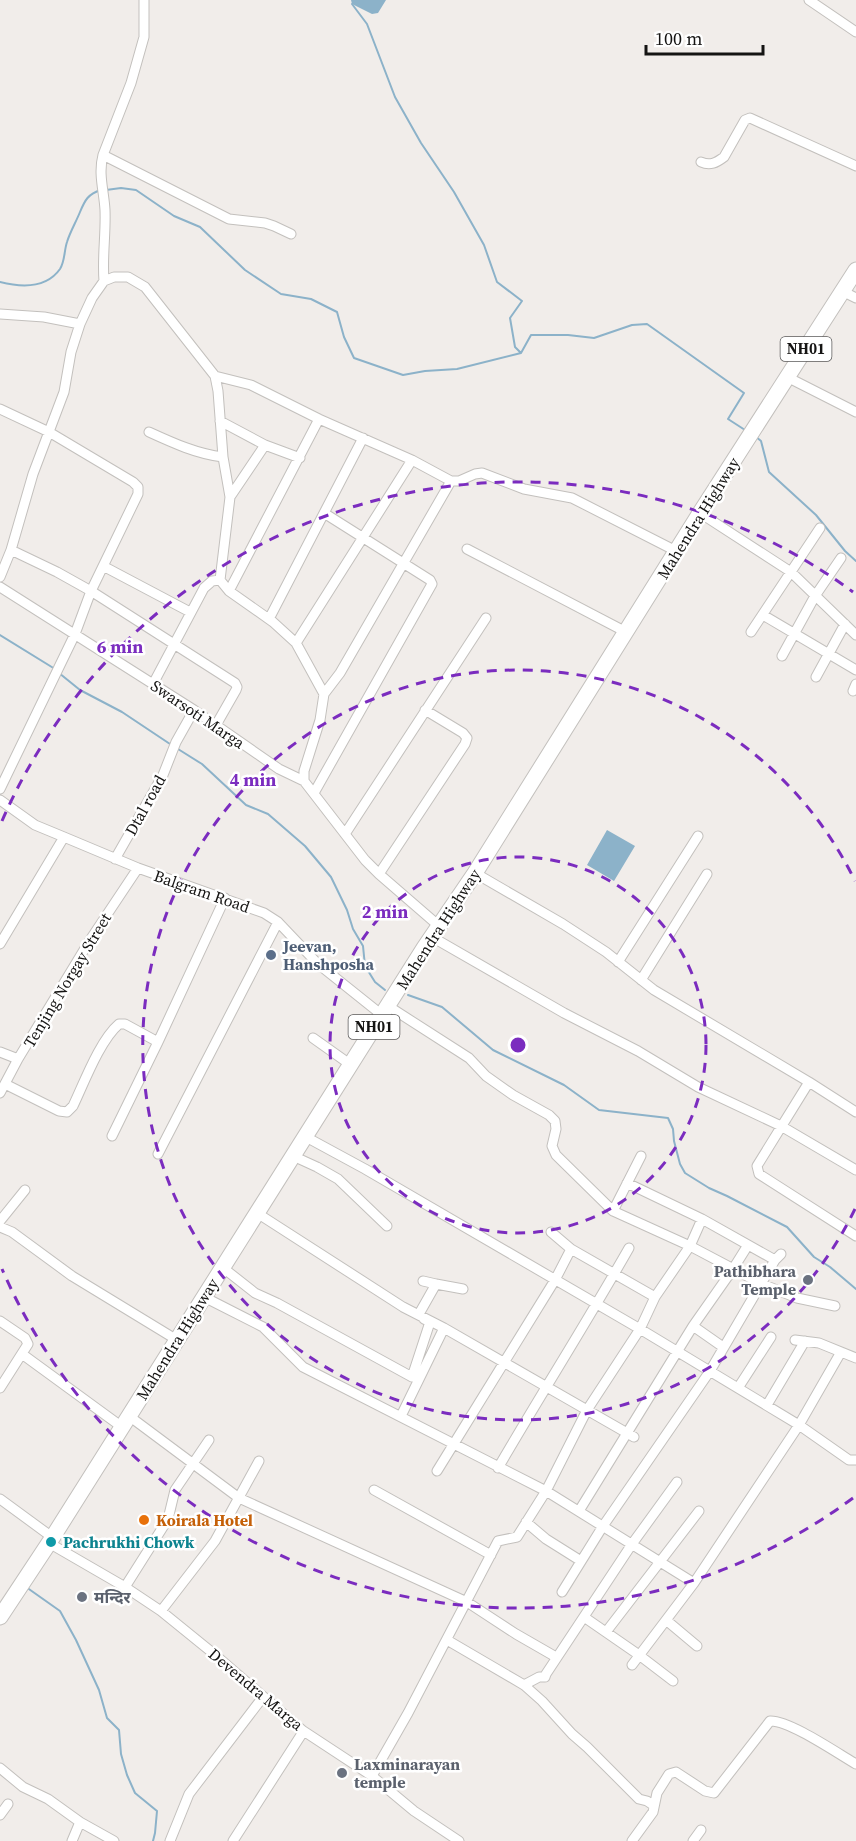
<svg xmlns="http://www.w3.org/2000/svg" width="856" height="1841" font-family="'Source Serif 4','Noto Sans Devanagari',serif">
<rect width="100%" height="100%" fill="#f1edea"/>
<path fill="#8cb2c9" d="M 351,0 L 386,0 L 378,13 L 372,14 L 352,4 Z
M 607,830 L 635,846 L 614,881 L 587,865 Z"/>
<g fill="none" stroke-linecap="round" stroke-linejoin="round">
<path stroke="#8cb2c9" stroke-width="2" d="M 352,4 L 367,24 L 395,97 L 421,143 L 454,192 L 484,245 L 497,282 L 522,301 L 510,318 L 515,347 L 521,353
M 106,190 L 121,188 L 136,190 L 174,216 L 200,227 L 245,270 L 281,294 L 311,299 L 337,312 L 344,337 L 354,358 L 403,375 L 425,371 L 457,369 L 521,353 L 531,335 L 568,335 L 594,338 L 632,325 L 647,324 L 744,393 L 728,419 L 745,430
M 0,282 C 20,287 46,289 60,269 C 65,261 64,251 67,242 C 70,232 76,222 80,212 C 85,200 88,194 101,190
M 755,436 L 761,441 L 769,472 L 816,515 L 845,551 L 856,561
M 0,635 L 55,669
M 59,673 L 80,690 L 122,712 L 173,746
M 178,749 L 202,764 L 246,805 L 268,814 L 305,846 L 331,877 L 347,910 L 353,929 L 363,946 L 365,966 L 375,982 L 385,990
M 408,995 L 442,1007 L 493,1050 L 564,1085 L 599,1110 L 668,1118 L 673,1129 L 674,1141 L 680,1164 L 685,1173 L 709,1188 L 727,1196 L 787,1227 L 814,1257 L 830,1267 L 856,1289
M 26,1587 L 60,1611 L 76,1640 L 99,1690 L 107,1718 L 119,1730 L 121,1754 L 127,1775 L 135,1793 L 157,1811 L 155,1833 L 153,1841"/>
<g stroke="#c3c0bd" stroke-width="11">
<path id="minor" d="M 144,0 L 144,37 L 131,83 L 103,155 L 229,219 L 265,223 L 274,226 L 291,234
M 809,0 L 856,32
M 103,155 C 98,174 104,191 105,210 C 106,234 102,257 104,281
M 701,162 C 710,166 716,163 724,157 L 745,120 L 750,118 L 856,166
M 842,291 L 856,298
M 0,314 L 44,317 L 80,324
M 215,376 L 251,385 L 319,419 L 412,460 L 451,481 L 459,481 L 475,474 L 482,473 L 524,489 L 572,498 L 676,551
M 787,377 L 856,412
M 0,409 L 49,432 L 133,482 L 138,487 L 138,494 L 91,591 L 75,634 L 0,789
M 220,421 L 265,445 L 230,497
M 149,432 C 173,443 197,454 223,457
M 265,445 L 300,458
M 700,513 L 791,572 L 856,635
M 467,549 L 626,632
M 103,566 L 190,612
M 0,577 L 11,550
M 0,587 L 194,710 L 279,769 L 304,781
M 229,591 L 319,419
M 763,615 L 856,670
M 269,619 L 363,438
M 751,632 L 820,528
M 296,643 L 412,460
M 782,656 L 815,596 L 841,558
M 816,677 L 845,624
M 153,684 L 204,588 L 212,581 L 220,580
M 853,691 L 856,684
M 324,694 L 340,673 L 451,481
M 216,725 L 236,690 L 237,687 L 235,683 L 91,591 L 57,572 L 11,550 L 33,474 L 64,392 L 71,352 L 80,324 L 92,298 L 104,281 L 114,277 L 128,277 L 145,287 L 215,376 L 218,391 L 223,457 L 230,497 L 220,580 L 229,591 L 273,622 L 296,643 L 324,694 L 320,720 L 304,771 L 304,781 L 365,860 L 379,874 L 439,926
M 314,793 L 432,584 L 430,580 L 324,513
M 0,800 L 35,825 L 64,837 L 138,868 L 264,913 L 278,922 L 317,963 L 382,1015
M 345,834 L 486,618
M 115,859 L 163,775 L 176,742 L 194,710
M 475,873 L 563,924 L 606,952 L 654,990 L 809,1082 L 856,1112
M 379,874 L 465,744 L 467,738 L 463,733 L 425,710
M 432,937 L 564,1013 L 638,1051 L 698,1087 L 781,1126 L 856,1170
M 0,944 L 64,837
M 618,962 L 698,836
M 641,980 L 707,874
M 388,1006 L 469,1058 L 486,1076 L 513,1095 L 549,1115 L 555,1121 L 556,1129 L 552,1146 L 556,1155 L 613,1211 L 690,1246 L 762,1284 L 797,1298 L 835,1306
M 313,1038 L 351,1065
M 0,1052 L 18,1059
M 809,1082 L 757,1166 L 759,1174 L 856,1236
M 5,1084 L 59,1111 L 67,1112 L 73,1106 C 84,1083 100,1040 119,1024 L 125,1024 L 158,1042
M 0,1093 L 18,1059 L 90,940 L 138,868
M 112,1136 L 158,1042 L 225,898
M 306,1137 L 365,1169 L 640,1329 L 799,1425 L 849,1460 L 856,1460
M 158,1154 L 278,922
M 293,1156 L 317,1167 L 338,1179 L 387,1226
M 627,1183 L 702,1219 L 775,1260
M 613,1211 L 641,1156
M 257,1213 L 403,1307 L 444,1328 L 634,1437
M 0,1221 L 25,1190
M 0,1227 L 12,1232 L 72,1276 L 177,1340
M 551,1232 L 571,1249 L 655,1297
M 222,1267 L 255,1293 L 277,1303 L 412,1377 L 430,1322 L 424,1319
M 423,1281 L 436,1284
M 204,1297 L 263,1327 L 303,1367 L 546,1491 L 694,1583
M 419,1314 L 436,1284 L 463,1289
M 0,1321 L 25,1338 L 28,1344 L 0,1388
M 693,1326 L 723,1347
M 795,1340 L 819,1343 L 856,1358
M 22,1354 L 122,1427
M 738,1388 L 771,1337
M 767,1405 L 805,1341
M 129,1416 L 239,1498 L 467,1602 L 516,1634 L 556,1657
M 401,1416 L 444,1328
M 498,1468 C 541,1394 587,1322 629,1248
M 437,1471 L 555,1280 L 571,1249
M 374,1490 L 491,1555
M 0,1499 L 52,1537
M 579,1511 L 693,1326 L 733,1269 L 748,1245
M 526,1522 L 546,1539 L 581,1561
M 49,1543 L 125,1587 L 161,1611 L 214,1654 L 302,1730 L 372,1776 L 414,1811 L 459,1841
M 125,1587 L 168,1519 L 175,1490 L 209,1440
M 562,1592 L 603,1526 L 710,1371 L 775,1260 L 781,1254
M 161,1611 L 215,1541 L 259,1461
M 584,1617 L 639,1655 L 673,1681
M 666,1620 L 697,1646
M 606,1632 L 699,1511
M 447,1640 L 524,1685 L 542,1701 L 572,1734 L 587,1747 L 639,1799 L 647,1801 L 653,1805
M 632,1665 L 694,1583 L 799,1425 L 841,1352
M 524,1685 L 539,1677 L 545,1677 L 546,1674 L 632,1544 L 677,1482
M 0,1768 L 23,1787 L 48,1799 L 80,1822 L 114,1841
M 372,1776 L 408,1713 L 498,1541 L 517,1537 L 546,1491 L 587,1410 L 640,1329 L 655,1297 L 690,1246 L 702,1219
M 0,1815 L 8,1804
M 72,1841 L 80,1822
M 170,1841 L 189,1794 L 263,1697
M 233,1841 L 303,1732 L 302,1730
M 632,1841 L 653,1812 L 657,1793 L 669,1774 L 676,1772 L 705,1791 L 714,1793 L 770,1721 C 789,1720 837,1753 856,1764
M 693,1841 L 701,1830"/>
</g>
<g stroke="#c3c0bd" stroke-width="17">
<path id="trunk" d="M 0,1617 L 49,1543 L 424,948 L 475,873 L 700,513 L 856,270"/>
</g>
<use href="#minor" stroke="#fff" stroke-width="9"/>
<use href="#trunk" stroke="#fff" stroke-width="15"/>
</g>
<g fill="none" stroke="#7b2cbf" stroke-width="3" stroke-dasharray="10 8">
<circle cx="518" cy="1045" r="188"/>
<path d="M855 1209A375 375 0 1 1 855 881"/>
<path d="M853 1498A563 563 0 0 1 2 1269M2 821A563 563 0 0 1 853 592"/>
</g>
<circle fill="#5c6f8a" stroke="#fff" stroke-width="2" cx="271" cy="955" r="6"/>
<g fill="#6b7280" stroke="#fff" stroke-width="2">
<circle cx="808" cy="1280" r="6"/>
<circle cx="82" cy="1597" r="6"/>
<circle cx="342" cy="1773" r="6"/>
</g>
<circle fill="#e8710a" stroke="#fff" stroke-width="2" cx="144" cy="1520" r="6"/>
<circle fill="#0f9aa8" stroke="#fff" stroke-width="2" cx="51" cy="1542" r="6"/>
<g text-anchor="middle" stroke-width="5" stroke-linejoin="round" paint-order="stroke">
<g fill="#fff" stroke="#5b5a5a" stroke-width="1.5">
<rect x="780.5" y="337" width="51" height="24" rx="4.5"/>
<rect x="348.5" y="1015" width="51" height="24" rx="4.5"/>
</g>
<g font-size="15" font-weight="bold" fill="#151413">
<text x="806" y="354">NH01</text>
<text x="374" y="1032">NH01</text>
</g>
<g font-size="16" fill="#151413" stroke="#fff">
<text transform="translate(698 518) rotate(-58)" y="6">Mahendra Highway</text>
<text transform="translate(198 714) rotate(34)" y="6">Swarsoti Marga</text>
<text transform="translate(145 805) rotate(-61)" y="6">Dtal road</text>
<text transform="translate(202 891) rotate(19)" y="6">Balgram Road</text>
<text transform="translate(438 929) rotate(-57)" y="6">Mahendra Highway</text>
<text transform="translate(67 980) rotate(-59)" y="6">Tenjing Norgay Street</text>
<text transform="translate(177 1339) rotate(-58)" y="6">Mahendra Highway</text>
<text transform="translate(256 1689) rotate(40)" y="6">Devendra Marga</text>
</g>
<g font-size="16" font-weight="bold" fill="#4e5e75" stroke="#fff" text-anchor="start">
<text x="283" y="952">Jeevan,<tspan x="283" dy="18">Hanshposha</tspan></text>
</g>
<g font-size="16" font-weight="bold" fill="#5b616d" stroke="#fff" text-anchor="start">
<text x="796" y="1277" text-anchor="end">Pathibhara<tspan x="796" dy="18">Temple</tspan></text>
<text x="94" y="1603">मन्दिर</text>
<text x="354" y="1770">Laxminarayan<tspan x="354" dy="18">temple</tspan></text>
</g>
<g font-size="16" font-weight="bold" fill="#c56008" stroke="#fff" text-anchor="start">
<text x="156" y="1526">Koirala Hotel</text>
</g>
<g font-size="16" font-weight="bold" fill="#0d838f" stroke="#fff" text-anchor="start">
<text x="63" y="1548">Pachrukhi Chowk</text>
</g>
</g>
<circle cx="518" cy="1045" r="9" fill="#7b2cbf" stroke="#fff" stroke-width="3"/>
<g font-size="18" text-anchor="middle" font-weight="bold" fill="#7b2cbf" stroke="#fff" stroke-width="5" stroke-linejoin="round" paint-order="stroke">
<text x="120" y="653">6 min</text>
<text x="253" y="786">4 min</text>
<text x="385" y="918">2 min</text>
</g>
<path d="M646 45v9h117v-9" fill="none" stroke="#151413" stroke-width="3"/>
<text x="655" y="45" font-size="18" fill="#151413" stroke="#ffffff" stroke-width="4.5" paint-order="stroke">100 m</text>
</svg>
